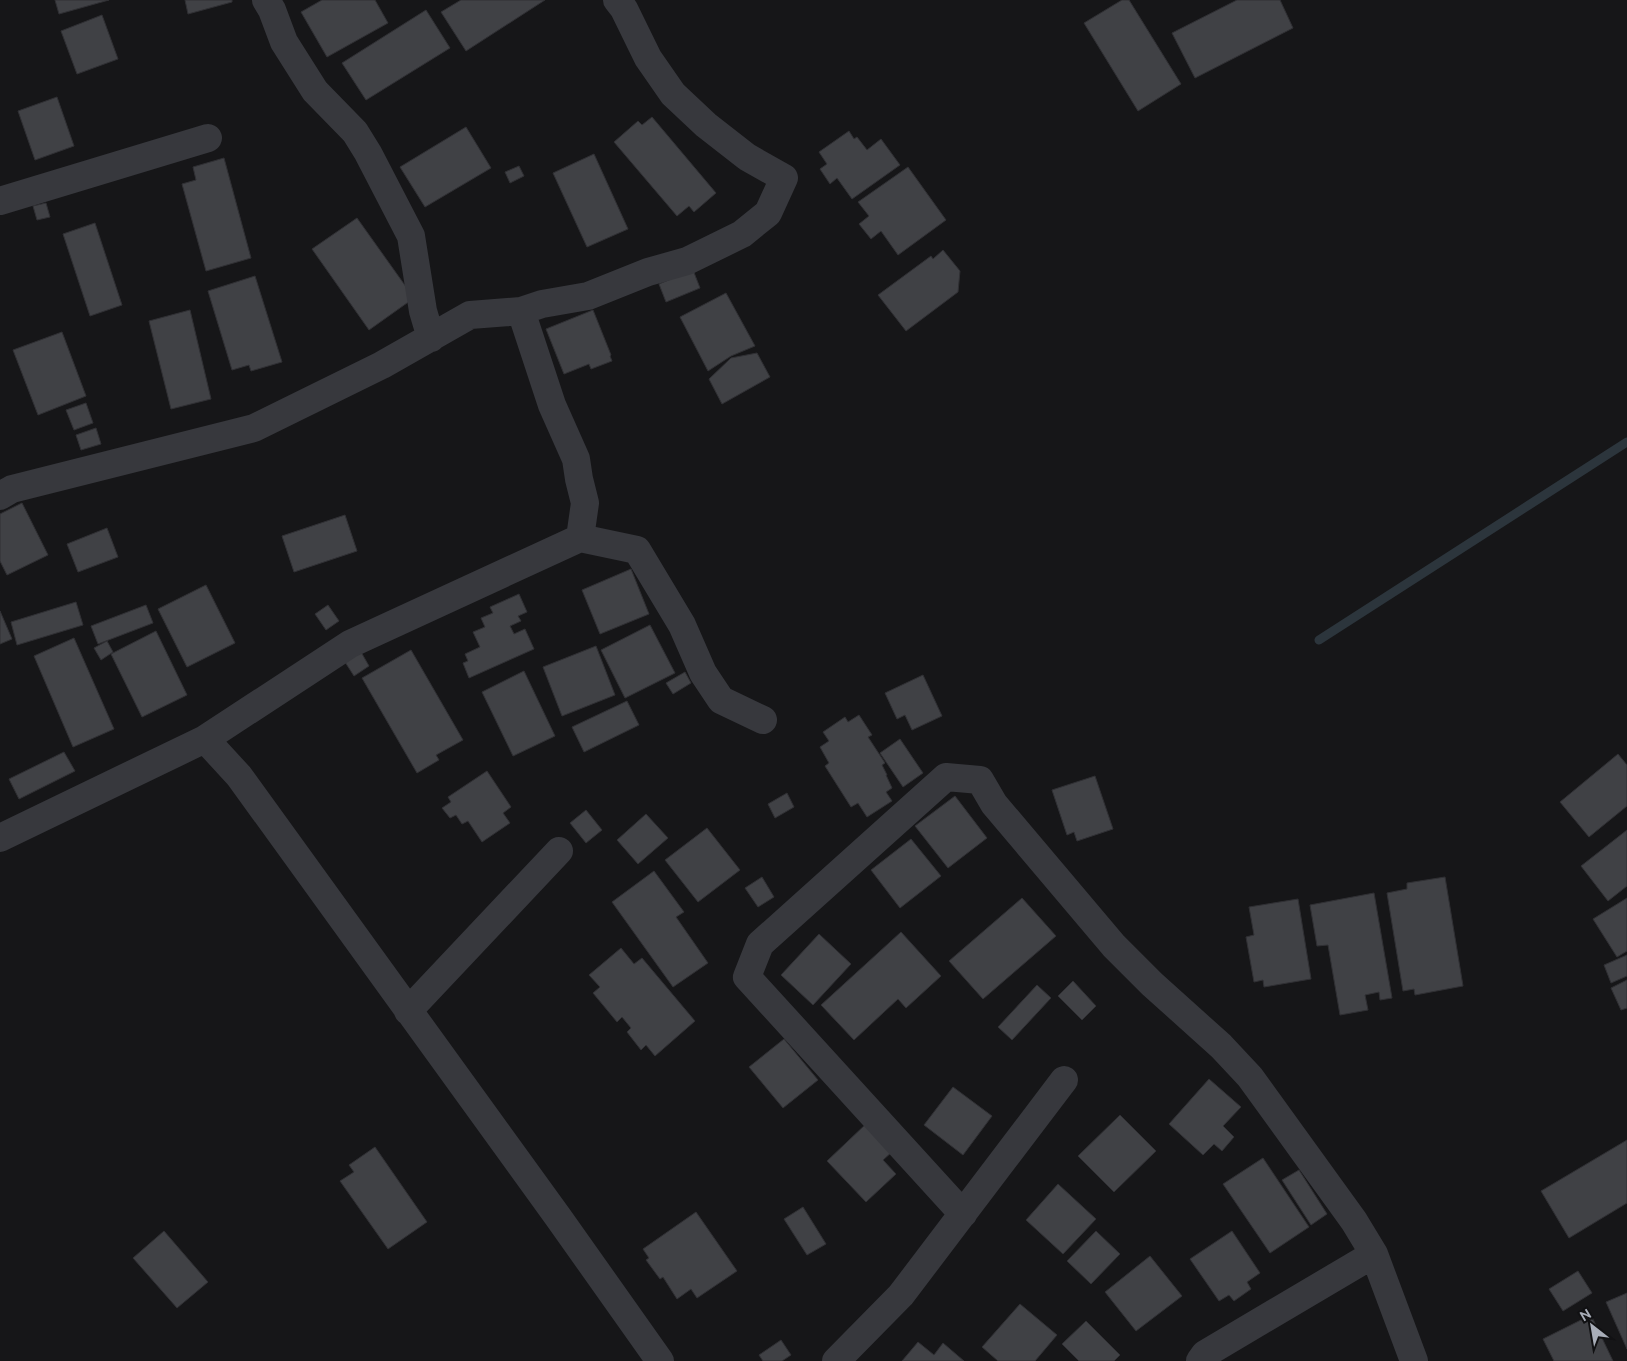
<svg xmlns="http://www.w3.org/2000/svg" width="1627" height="1361" font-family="Ubuntu,sans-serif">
<rect width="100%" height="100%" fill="#161618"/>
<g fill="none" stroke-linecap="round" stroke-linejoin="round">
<path stroke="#2c353c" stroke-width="9" d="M 1319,640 L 1627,442"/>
</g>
<path fill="#404145" stroke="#303034" d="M 55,0 L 109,0 L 59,14 Z
M 185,0 L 232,0 L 232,2 L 188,14 Z
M 322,0 L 375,0 L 388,23 L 327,57 L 301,12 Z
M 461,0 L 545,0 L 466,51 L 441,12 Z
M 1122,0 L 1129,0 L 1181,84 L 1138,111 L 1084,23 Z
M 1237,0 L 1280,0 L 1293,28 L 1195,78 L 1172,33 Z
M 426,10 L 450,48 L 366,100 L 342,63 Z
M 102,15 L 118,59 L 77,74 L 61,31 Z
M 57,97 L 74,146 L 35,160 L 18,111 Z
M 652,117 L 716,193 L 694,212 L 689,206 L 677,216 L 614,142 L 638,121 L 642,125 Z
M 466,127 L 491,168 L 425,207 L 400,167 Z
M 849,131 L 854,139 L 857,137 L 867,150 L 881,139 L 900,165 L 852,199 L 837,178 L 830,184 L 820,169 L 827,164 L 819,152 Z
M 594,154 L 628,229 L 587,247 L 553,173 Z
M 224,158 L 251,258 L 206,271 L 182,184 L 196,180 L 193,167 Z
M 519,166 L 524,176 L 510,183 L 505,172 Z
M 908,167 L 946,220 L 898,255 L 881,231 L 871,239 L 859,224 L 869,216 L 858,202 Z
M 46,203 L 50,217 L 37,220 L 33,206 Z
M 357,218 L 414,298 L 369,330 L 312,249 Z
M 95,223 L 122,305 L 90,316 L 63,234 Z
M 943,250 L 960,271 L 958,292 L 906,331 L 878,295 L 931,256 L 933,259 Z
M 693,270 L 700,288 L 666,302 L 659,284 Z
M 255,276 L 282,362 L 251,371 L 249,365 L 232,370 L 208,291 Z
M 726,293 L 755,346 L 731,356 L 708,371 L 680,317 Z
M 190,310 L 211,399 L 171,409 L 149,321 Z
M 593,310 L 611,355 L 610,356 L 612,361 L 591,369 L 589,364 L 564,374 L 546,329 Z
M 62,332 L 86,396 L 38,415 L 13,350 Z
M 757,353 L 770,377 L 722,404 L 709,379 L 731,358 Z
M 86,403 L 93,423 L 74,430 L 66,410 Z
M 96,428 L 101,444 L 81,450 L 76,435 Z
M 22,503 L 48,555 L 7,575 L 0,561 L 0,514 Z
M 345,515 L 357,551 L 294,572 L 282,536 Z
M 107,528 L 118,557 L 78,572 L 67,544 Z
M 631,569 L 649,614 L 600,634 L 582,590 Z
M 206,585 L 235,643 L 187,667 L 158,609 Z
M 519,594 L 527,612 L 518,616 L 521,621 L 510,626 L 514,634 L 525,629 L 534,649 L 469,678 L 463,663 L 468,661 L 465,654 L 480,647 L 473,632 L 485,627 L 481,618 L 493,613 L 490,607 Z
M 76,602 L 83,625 L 17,645 L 11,622 Z
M 146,605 L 153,623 L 98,644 L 91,626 Z
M 328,605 L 339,621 L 326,630 L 315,614 Z
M 0,611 L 12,639 L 0,644 Z
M 650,625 L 675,673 L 625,698 L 601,650 Z
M 156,631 L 187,695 L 142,717 L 111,654 Z
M 74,638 L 114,729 L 73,747 L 34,656 Z
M 107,641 L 113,652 L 101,660 L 94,648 Z
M 596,646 L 615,695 L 562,716 L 543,667 Z
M 411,650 L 463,740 L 436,755 L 439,760 L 417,773 L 362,678 Z
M 361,652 L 369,666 L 354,676 L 345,662 Z
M 524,671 L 555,736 L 513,756 L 482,692 Z
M 685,672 L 691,683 L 673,694 L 666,683 Z
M 923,675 L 942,716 L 912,730 L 905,715 L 897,719 L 885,693 Z
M 627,701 L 639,725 L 584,752 L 572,727 Z
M 859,715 L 872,735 L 868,737 L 885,763 L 882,765 L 887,775 L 886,775 L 892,788 L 886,792 L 892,801 L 867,817 L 858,803 L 851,807 L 825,766 L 829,763 L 820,747 L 829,741 L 823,732 L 845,717 L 848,722 Z
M 900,739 L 923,773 L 903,787 L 880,753 Z
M 64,752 L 75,771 L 19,799 L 9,779 Z
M 1618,754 L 1627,765 L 1627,806 L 1589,837 L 1560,802 Z
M 487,771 L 511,807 L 503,813 L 510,823 L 482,842 L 468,821 L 462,824 L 456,815 L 450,818 L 442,808 L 451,802 L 448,797 Z
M 1095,776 L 1113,829 L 1077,841 L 1074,832 L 1067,835 L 1052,790 Z
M 787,793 L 794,807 L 775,818 L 768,804 Z
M 955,796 L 987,838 L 948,868 L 915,826 Z
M 586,810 L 602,830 L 586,843 L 570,823 Z
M 646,814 L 668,838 L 638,864 L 617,840 Z
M 707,828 L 740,870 L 698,902 L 665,860 Z
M 1627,830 L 1627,886 L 1608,901 L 1581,866 Z
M 911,839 L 941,876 L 900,908 L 871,870 Z
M 654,871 L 684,912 L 676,917 L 708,963 L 673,987 L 612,902 Z
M 762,877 L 774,897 L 758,907 L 745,888 Z
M 1445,877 L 1463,986 L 1415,995 L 1414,989 L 1403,991 L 1387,893 L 1407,889 L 1407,883 Z
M 1374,893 L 1392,998 L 1380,1000 L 1379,992 L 1365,995 L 1368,1010 L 1340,1015 L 1328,945 L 1317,946 L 1310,905 Z
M 1022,898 L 1056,936 L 983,999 L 949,961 Z
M 1627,898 L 1627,951 L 1617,957 L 1593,919 Z
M 1298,899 L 1311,979 L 1264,987 L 1263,980 L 1254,982 L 1246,937 L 1254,935 L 1249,907 Z
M 901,932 L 941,976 L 906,1008 L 898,999 L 854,1040 L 821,1005 Z
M 819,934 L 851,964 L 813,1005 L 781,975 Z
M 621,948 L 634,964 L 642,958 L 695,1021 L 655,1056 L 646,1045 L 641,1050 L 627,1032 L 631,1028 L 622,1017 L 617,1022 L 593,993 L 600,987 L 589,975 Z
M 1627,955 L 1627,976 L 1611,983 L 1604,965 Z
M 1627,980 L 1627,1008 L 1621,1010 L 1611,988 Z
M 1073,981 L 1096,1006 L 1082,1020 L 1058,996 Z
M 1037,985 L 1051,998 L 1012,1040 L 998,1027 Z
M 784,1039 L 818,1080 L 783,1108 L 749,1067 Z
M 1209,1079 L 1241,1107 L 1223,1126 L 1234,1137 L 1222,1151 L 1214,1144 L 1203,1155 L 1169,1124 Z
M 953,1087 L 992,1116 L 963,1155 L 924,1125 Z
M 1120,1115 L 1156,1151 L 1114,1192 L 1078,1156 Z
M 867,1123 L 893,1151 L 883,1160 L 896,1174 L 866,1202 L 827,1161 Z
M 1627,1140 L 1627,1203 L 1569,1238 L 1541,1191 Z
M 375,1147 L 427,1222 L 388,1249 L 340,1181 L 354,1172 L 349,1165 Z
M 1263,1158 L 1309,1227 L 1270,1253 L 1223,1184 Z
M 1299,1170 L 1327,1214 L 1311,1225 L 1282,1180 Z
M 1058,1184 L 1096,1219 L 1063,1254 L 1026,1220 Z
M 803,1207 L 826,1244 L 807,1255 L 784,1219 Z
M 696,1212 L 737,1271 L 697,1298 L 691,1289 L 677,1299 L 663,1277 L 660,1279 L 646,1260 L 649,1258 L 643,1249 Z
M 164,1231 L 208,1282 L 177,1308 L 133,1258 Z
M 1096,1231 L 1120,1254 L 1091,1284 L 1067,1261 Z
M 1232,1231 L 1260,1273 L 1247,1282 L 1251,1289 L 1234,1301 L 1229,1295 L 1219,1301 L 1190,1259 Z
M 1150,1256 L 1182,1296 L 1136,1331 L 1105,1292 Z
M 1578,1271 L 1592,1293 L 1563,1311 L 1549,1289 Z
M 1627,1293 L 1627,1349 L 1606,1302 Z
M 1020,1304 L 1057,1335 L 1035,1361 L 998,1361 L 982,1347 Z
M 1591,1315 L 1613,1361 L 1554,1361 L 1543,1339 Z
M 1086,1321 L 1120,1355 L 1114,1361 L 1079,1361 L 1062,1344 Z
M 781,1340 L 791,1355 L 782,1361 L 763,1361 L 759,1355 Z
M 918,1342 L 934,1355 L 943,1343 L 964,1361 L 902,1361 Z"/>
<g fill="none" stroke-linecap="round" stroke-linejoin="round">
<path stroke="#37383d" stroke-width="28" d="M 266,0 L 272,10 L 284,42 L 315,91 L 355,132 L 368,153 L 411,236 L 423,311 L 431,338
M 0,201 L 208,138
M 521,311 L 542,304 L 588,296 L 648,272 L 687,261 L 742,234 L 768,213 L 784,178 L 747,157 L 706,125 L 673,94 L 648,58 L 624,9 L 617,0
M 0,496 L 12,489 L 254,428 L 382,365 L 470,315 L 521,311 L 552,405 L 576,459 L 579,479 L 585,503 L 580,538
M 205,739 L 239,776 L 558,1217 L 660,1361
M 0,838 L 205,739 L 350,644 L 580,538 L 637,550 L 682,625 L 703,673 L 721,700 L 763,720
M 408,1011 L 559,851
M 963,1214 L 747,977 L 760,944 L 946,777 L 980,780 L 994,804 L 1114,946 L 1152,984 L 1221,1046 L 1250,1077 L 1354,1221 L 1374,1254 L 1414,1361
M 836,1361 L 901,1295 L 1064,1080
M 1200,1361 L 1205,1354 L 1374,1254"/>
</g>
<g transform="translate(1592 1326) rotate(329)" stroke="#111113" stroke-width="4" paint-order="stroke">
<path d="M0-4L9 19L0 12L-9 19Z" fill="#a8adb8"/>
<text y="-8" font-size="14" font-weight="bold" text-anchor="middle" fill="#a8adb8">N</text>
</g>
</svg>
